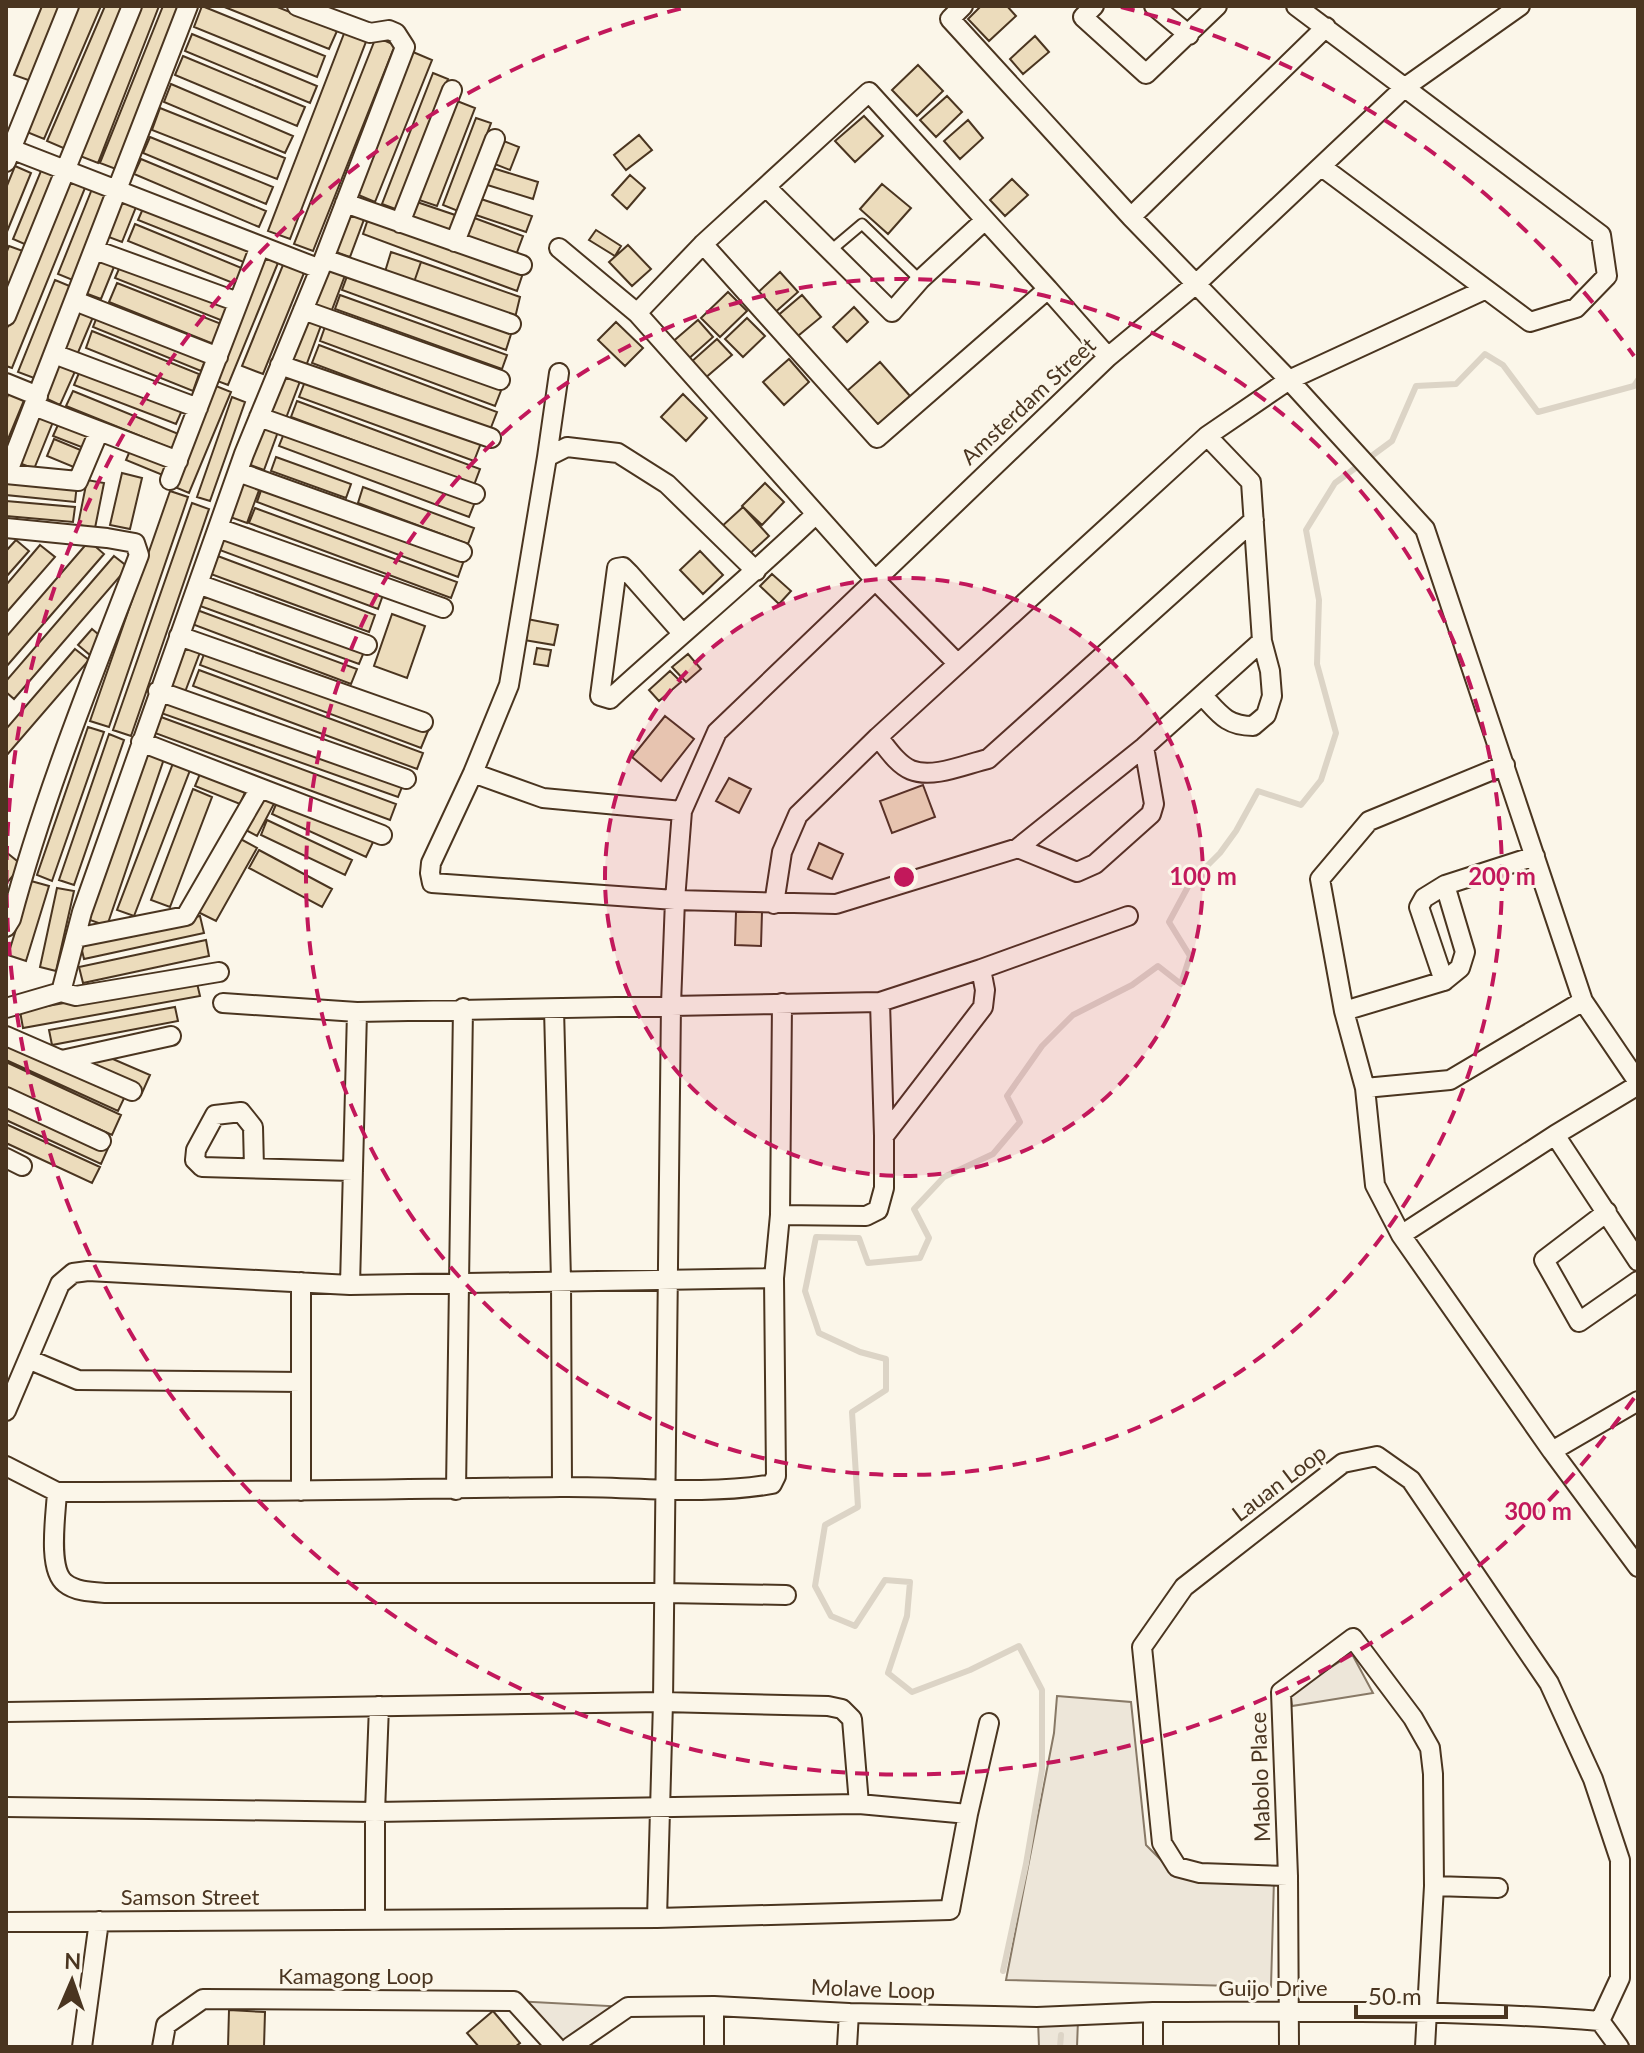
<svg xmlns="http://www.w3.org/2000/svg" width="1644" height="2053" font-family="Lato,sans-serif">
<rect width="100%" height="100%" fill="#fbf6e9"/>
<path fill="#ede6d9" stroke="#887966" stroke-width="2" d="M 1352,1654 L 1373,1693 L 1292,1706 L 1290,1693 Z
M 1057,1696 L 1131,1702 L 1146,1845 L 1174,1873 L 1274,1879 L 1271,1987 L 1006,1980 L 1054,1733 Z
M 514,2001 L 628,2007 L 556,2047 Z
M 1038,2020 L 1078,2020 L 1077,2047 L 1039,2047 Z"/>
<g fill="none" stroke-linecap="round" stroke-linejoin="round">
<path stroke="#dcd4c6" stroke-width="6" d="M 1003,1971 L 1026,1864 L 1042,1770 L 1042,1690 L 1019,1646 L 970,1670 L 912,1692 L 888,1673 L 907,1616 L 910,1582 L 885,1580 L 855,1626 L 831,1616 L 815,1586 L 825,1525 L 858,1507 L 852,1412 L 886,1390 L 886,1359 L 860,1352 L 819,1333 L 805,1291 L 816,1237 L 859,1238 L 868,1263 L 920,1258 L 929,1238 L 914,1209 L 944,1177 L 993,1154 L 1020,1122 L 1007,1096 L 1042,1046 L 1073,1015 L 1132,985 L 1158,966 L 1181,984 L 1190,956 L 1169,922 L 1190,883 L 1220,853 L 1236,831 L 1258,791 L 1301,805 L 1321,780 L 1336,733 L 1317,664 L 1319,600 L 1306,530 L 1335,483 L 1392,441 L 1416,386 L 1456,384 L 1485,354 L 1503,365 L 1538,412 L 1634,386 L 1638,380
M 1060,2047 L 1061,2035"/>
</g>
<path fill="#ecdcbc" stroke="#4a3520" stroke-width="2" d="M 42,6 L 61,6 L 31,81 L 14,75 Z
M 75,6 L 101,6 L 44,139 L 22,130 Z
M 105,6 L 129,6 L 68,150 L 47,141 Z
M 138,6 L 159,6 L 98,163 L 80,156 Z
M 163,6 L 186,6 L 121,171 L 100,163 Z
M 202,6 L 325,56 L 317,77 L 194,27 Z
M 222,6 L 275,6 L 337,31 L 329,49 Z
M 981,6 L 1007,6 L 1016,16 L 989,41 L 968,19 Z
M 345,31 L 367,39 L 290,239 L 268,231 Z
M 192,34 L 317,86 L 310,103 L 185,51 Z
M 1035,36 L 1049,52 L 1023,74 L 1010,59 Z
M 376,37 L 395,45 L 313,251 L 294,244 Z
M 413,52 L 432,60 L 375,202 L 356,194 Z
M 183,56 L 305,107 L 297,126 L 175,75 Z
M 918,65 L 943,91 L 917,116 L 892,90 Z
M 433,73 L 448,79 L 398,210 L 382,204 Z
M 171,84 L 293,136 L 285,153 L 164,102 Z
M 947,96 L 962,112 L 936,137 L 920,120 Z
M 457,101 L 475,108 L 437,206 L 419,200 Z
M 160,108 L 285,158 L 277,179 L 152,130 Z
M 864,116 L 883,136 L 855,162 L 835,141 Z
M 476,118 L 491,123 L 458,211 L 443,205 Z
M 968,120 L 983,138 L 960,159 L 944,141 Z
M 639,135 L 652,150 L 626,170 L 614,155 Z
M 150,137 L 273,187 L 266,204 L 143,153 Z
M 501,140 L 519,147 L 510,170 L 492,163 Z
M 141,159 L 266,211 L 259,227 L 134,174 Z
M 15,166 L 31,173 L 6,234 L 6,188 Z
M 43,166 L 59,172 L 29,246 L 13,239 Z
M 486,166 L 538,182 L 533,199 L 481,183 Z
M 69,175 L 87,183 L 12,368 L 6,366 L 6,331 Z
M 630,175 L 645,188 L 627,209 L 612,195 Z
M 1012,179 L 1028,195 L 1005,216 L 990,200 Z
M 94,184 L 111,191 L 75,281 L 58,274 Z
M 882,184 L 911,208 L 888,234 L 860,209 Z
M 122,196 L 138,202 L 122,242 L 106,236 Z
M 478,198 L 532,216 L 526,232 L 473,214 Z
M 411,200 L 458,216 L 453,231 L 406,215 Z
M 145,204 L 252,247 L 246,263 L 138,220 Z
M 349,208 L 366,214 L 350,257 L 333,251 Z
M 369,216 L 523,273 L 517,291 L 363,234 Z
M 469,216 L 523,236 L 516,255 L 462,234 Z
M 135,224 L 244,269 L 238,285 L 128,241 Z
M 596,230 L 621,246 L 615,256 L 589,240 Z
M 628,245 L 651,269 L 632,286 L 609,262 Z
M 9,246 L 23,251 L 6,294 L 6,254 Z
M 263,251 L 280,258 L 228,385 L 212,379 Z
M 391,252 L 421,262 L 413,285 L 384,275 Z
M 100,256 L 116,262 L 101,299 L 85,293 Z
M 285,260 L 306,268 L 263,374 L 242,366 Z
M 122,262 L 229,305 L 223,321 L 115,278 Z
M 421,262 L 520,297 L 515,318 L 413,285 Z
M 328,263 L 347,270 L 330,315 L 311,308 Z
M 349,271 L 512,331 L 506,350 L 342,290 Z
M 780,272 L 798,292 L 772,315 L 754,296 Z
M 55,280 L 72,287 L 34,378 L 18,372 Z
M 117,283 L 224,325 L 216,345 L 109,302 Z
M 728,292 L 747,311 L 720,337 L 701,318 Z
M 340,295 L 507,355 L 502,369 L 335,309 Z
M 802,295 L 821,317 L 793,340 L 775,318 Z
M 854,307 L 868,322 L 847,342 L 833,327 Z
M 79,311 L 93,317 L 77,355 L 64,350 Z
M 99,312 L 207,355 L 201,371 L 93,327 Z
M 307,314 L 323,320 L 306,366 L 289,360 Z
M 747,318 L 765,336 L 743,357 L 725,339 Z
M 698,320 L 713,337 L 686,361 L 670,344 Z
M 616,322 L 643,348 L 625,366 L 598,340 Z
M 326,324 L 502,388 L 495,406 L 320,341 Z
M 92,331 L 199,374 L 193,391 L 86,348 Z
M 717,339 L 732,355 L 704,379 L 690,363 Z
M 319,345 L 497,412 L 490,430 L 312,363 Z
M 60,359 L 77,367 L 60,405 L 43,397 Z
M 789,359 L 809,382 L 784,405 L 763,382 Z
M 880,362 L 910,396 L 878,425 L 847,391 Z
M 81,368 L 183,408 L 176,424 L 74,385 Z
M 284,369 L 302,376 L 286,418 L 269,411 Z
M 306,379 L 481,443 L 474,461 L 299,397 Z
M 211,384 L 231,392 L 189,493 L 170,485 Z
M 73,391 L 181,435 L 175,450 L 66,406 Z
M 9,392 L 25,398 L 6,444 L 6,401 Z
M 683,394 L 707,418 L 686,441 L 661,417 Z
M 232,397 L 245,402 L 210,501 L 197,497 Z
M 297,401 L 480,469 L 474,485 L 291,417 Z
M 39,410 L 55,417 L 34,469 L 17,462 Z
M 61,418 L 92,430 L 84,448 L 53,436 Z
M 263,423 L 279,429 L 264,470 L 248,464 Z
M 285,431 L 475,502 L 469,517 L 279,446 Z
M 54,439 L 83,451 L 76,468 L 47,456 Z
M 132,446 L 171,461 L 165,476 L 126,460 Z
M 276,457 L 351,484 L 346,498 L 271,471 Z
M 122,473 L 142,478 L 130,529 L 110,525 Z
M 6,476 L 77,484 L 75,502 L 6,495 Z
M 246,476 L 262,482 L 247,523 L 230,517 Z
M 87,480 L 104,483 L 95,528 L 78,525 Z
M 765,483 L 784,502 L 762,525 L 742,506 Z
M 263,485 L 464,560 L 458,577 L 257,502 Z
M 363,487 L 474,528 L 468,544 L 358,503 Z
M 170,491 L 188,497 L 109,727 L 90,721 Z
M 6,501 L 75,507 L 73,522 L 6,516 Z
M 192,503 L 209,509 L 131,736 L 113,730 Z
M 743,507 L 769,536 L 746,557 L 720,528 Z
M 255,508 L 457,582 L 451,598 L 249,523 Z
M 223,533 L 384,592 L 378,609 L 217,549 Z
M 16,540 L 29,551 L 6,577 L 6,551 Z
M 89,541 L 104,554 L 6,667 L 6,637 Z
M 40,545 L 55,557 L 6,613 L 6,585 Z
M 700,551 L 723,575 L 703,594 L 680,570 Z
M 215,555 L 375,615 L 369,632 L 208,573 Z
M 114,556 L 128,567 L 14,699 L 6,692 L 6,681 Z
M 772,574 L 791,591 L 779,604 L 760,586 Z
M 207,588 L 366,647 L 359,664 L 200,606 Z
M 197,610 L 357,669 L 351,684 L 192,624 Z
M 392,614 L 425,626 L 407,678 L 374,666 Z
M 522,618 L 558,625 L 554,645 L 518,639 Z
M 92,629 L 104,639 L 90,655 L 78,645 Z
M 183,640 L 202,647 L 185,692 L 166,685 Z
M 537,648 L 551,650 L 548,666 L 534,664 Z
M 75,649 L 89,660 L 6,756 L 6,729 Z
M 206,649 L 428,731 L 421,748 L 200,665 Z
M 688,654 L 701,669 L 686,682 L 672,667 Z
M 199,670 L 423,753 L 417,769 L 193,686 Z
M 670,671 L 681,682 L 659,701 L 649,690 Z
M 167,697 L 404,782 L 398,797 L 161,713 Z
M 665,716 L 694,739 L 661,781 L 632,757 Z
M 161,717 L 396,804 L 390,820 L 155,733 Z
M 88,727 L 104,732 L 52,881 L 37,875 Z
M 109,734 L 124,740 L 74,885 L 59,880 Z
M 146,747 L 166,753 L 107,926 L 87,919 Z
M 175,758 L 192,765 L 134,916 L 117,910 Z
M 202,769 L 247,788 L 240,804 L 195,786 Z
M 729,778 L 751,789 L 739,813 L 716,801 Z
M 923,785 L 935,817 L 892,833 L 880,801 Z
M 193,789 L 212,797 L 170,907 L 151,900 Z
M 262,790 L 277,798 L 257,836 L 242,828 Z
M 279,797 L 374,840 L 366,857 L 272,814 Z
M 267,820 L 352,860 L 345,875 L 261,835 Z
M 235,836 L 257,848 L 216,921 L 194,910 Z
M 819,843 L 843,854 L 832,879 L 808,869 Z
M 259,850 L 332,889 L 322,907 L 249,868 Z
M 6,852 L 22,865 L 6,884 Z
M 31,881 L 49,886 L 26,961 L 8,955 Z
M 57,888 L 74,891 L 56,971 L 40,967 Z
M 736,912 L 762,912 L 761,946 L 735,945 Z
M 200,916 L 204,933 L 84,959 L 80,942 Z
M 206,940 L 209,956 L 83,983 L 79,967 Z
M 196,979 L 200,996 L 23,1028 L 20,1011 Z
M 175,1007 L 178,1021 L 52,1045 L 49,1030 Z
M 6,1037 L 127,1092 L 118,1111 L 6,1060 Z
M 99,1053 L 150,1075 L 142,1093 L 91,1071 Z
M 6,1062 L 121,1115 L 112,1135 L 6,1087 Z
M 6,1099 L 109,1146 L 101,1164 L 6,1120 Z
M 6,1124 L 100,1167 L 92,1183 L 6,1143 Z
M 229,2010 L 265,2012 L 264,2047 L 228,2047 Z
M 493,2011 L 520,2043 L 515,2047 L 479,2047 L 467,2033 Z"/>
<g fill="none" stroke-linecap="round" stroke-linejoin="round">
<g stroke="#4a3520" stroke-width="13">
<path id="service" d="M 830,251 L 862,224 L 920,280"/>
</g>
<g stroke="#4a3520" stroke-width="22">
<path id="minor" d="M 963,6 L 950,19 L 1131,217 L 1289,380 L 1425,529 L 1583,1001 L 1638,1082
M 1094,6 L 1083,17 L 1146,74 L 1217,6
M 1154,6 L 1189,35
M 1296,6 L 1601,235 L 1607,276 L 1576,308 L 1530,322 L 1322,167
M 11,149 L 320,269
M 6,162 L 69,6
M 766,187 L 892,312 L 920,280 L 985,220
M 345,203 L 522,265
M 1131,217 L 1326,27
M 400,223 L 452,90
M 455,242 L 495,139
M 559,248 L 637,313 L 875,580 L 957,663
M 95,250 L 238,302
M 324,259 L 511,324
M 1048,289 L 1108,357
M 75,301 L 218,357
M 303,310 L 500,380
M 637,313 L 703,244 L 869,92 L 1048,289 L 877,438 L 703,244
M 6,316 L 132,6
M 54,354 L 198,408
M 280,365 L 491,438
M 6,383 L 38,396
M 34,406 L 178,461
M 259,417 L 475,494
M 547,457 L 559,373
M 238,472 L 462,552
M 6,474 L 78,481 L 99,431
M 7,474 L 188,6
M 170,480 L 260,246
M 1254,520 L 988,759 C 966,764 933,779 911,770 C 897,764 887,748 878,737 L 1207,436 L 1289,380 L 1484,290
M 6,528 L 107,538 L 135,543 L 139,555 C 93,675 44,795 11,919 L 6,927
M 218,528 L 443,608
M 756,571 L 667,484 L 618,453 L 567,447 L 547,457 L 509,685 L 473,773 L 431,863 L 430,873 L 432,883 L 675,900 L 836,904 L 1018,848 L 1144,747 L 1262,641
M 198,584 L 367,645
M 682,633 L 629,573 L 623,567 L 617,568 L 600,696 L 610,699 C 678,637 749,578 816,514
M 179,636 L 423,722
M 158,691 L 406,779
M 1202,695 C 1219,713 1226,726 1253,726 L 1266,715 L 1272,696 L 1270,671 L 1262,641 L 1251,482 L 1207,436
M 141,742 L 382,835
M 1505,765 L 1369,821 L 1320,879 L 1344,1011 L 1365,1088 L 1375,1185 L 1401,1235 L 1552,1451 L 1638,1567
M 473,773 L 543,798 L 682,811
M 1018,848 L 1077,872 L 1095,864 L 1151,814 L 1154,804 L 1144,747
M 774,904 L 782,852 L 798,815 L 878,737
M 75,938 L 186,916 L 260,788
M 981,969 L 1128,916
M 1444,981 L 1419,907 L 1424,898 L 1445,885
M 61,992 L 76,996 L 219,972
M 880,1002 L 884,1136
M 223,1003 L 357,1012
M 6,1008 L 61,992 L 82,912 L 244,454 L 320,269 L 405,47 L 396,33 L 389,30 L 370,33 L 297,6
M 554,1009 L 561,1280 L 562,1487
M 1344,1011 L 1444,981 L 1460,968 L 1465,952 L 1445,885 L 1535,856
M 6,1036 L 132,1091
M 62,1060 L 171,1036
M 1365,1088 L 1450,1080 L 1583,1001
M 6,1097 L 101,1141
M 1555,1135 L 1638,1261
M 6,1158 L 22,1166
M 254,1168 L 253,1127 L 241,1112 L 215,1115 L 196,1150 L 195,1160 L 202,1167 L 353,1171
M 1607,1212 L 1544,1260 L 1579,1322 L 1638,1281
M 780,1215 L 782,1003
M 1401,1235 L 1555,1135 L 1638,1085
M 28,1359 L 78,1380 L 301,1382
M 6,1411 L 60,1284 L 73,1273 L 88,1271 L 350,1285 L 774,1278
M 1552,1451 L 1638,1401
M 6,1466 L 57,1492 C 224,1492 392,1489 560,1487 C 630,1486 702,1496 772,1484 L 776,1476 L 774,1278 L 780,1215 L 866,1216 L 878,1210 L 884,1188 L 884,1136 L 983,1007 L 985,990 L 981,969 L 880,1002 L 357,1012 L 350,1285
M 456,1490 L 463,1008
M 301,1491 L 301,1282
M 57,1492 C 56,1514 47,1569 65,1583 C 76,1592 93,1592 107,1593 L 664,1593 L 786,1595
M 6,1712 L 663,1702 L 828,1706 L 842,1709 L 852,1719 L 859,1804
M 6,1807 L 375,1812 L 859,1804 L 968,1814
M 1288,1876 L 1200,1873 L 1177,1867 L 1162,1843 L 1142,1647 L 1184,1587 L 1343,1463 L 1377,1456 L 1411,1480 L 1549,1683 L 1593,1779 L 1620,1860 L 1620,1978 L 1600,2021
M 1434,1886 L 1498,1888
M 657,1918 L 663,1702 L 671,1004 L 675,900 L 682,811 L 717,732 L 1108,357 L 1196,284 L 1404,88 L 1520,6
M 375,1920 L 375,1812 L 379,1706
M 6,1922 L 657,1918 L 950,1910 L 968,1814 L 989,1723
M 1153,2012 C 1302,2012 1452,2009 1600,2021 L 1619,2047
M 82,2047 L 99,1921
M 162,2047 L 166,2025 L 203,1999 L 514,2001 L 556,2047
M 570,2047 L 628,2007 L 714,2006 L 849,2013 L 1037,2017 L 1153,2012 L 1153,2047
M 714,2047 L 714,2006
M 847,2047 L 849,2013
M 1289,2047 L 1288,1876 L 1281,1692 L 1353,1638 L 1413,1718 L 1430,1748 L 1433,1774 L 1434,1886 L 1425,2047"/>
</g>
<use href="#service" stroke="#fbf6e9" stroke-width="9"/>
<use href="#minor" stroke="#fbf6e9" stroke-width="18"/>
</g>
<circle cx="904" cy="877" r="299" fill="#c2185b" fill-opacity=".12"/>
<g fill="none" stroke="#c2185b" stroke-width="4" stroke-dasharray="14 10">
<circle cx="904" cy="877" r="299"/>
<circle cx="904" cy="877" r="598"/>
<path d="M1634 1398A897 897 0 1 1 687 7M1121 7A897 897 0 0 1 1634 356"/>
</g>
<g text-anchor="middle" stroke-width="6" stroke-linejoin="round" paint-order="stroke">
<g font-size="22" fill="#4a3520" stroke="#fbf6e9">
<text transform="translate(1028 401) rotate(-43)" y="8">Amsterdam Street</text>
<text transform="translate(1279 1483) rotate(-37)" y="8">Lauan Loop</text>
<text transform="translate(1260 1777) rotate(-92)" y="8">Mabolo Place</text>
<text x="190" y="1905">Samson Street</text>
<text x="356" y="1984">Kamagong Loop</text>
<text x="1273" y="1996">Guijo Drive</text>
<text transform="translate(873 1989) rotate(2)" y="8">Molave Loop</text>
</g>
</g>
<circle cx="904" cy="877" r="12" fill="#c2185b" stroke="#fbf6e9" stroke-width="4"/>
<g font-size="24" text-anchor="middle" font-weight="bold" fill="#c2185b" stroke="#fbf6e9" stroke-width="6" stroke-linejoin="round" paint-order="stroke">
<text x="1203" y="885">100 m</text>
<text x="1502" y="885">200 m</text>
<text x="1538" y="1520">300 m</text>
</g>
<rect width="1644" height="2053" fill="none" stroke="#4a3520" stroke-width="16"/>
<g transform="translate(72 1981) rotate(2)" stroke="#fbf6e9" stroke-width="6" paint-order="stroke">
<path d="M0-6L14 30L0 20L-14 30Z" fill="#4a3520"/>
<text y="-12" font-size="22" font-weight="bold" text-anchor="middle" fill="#4a3520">N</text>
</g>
<path d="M1356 2005v12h150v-12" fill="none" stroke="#4a3520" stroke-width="4"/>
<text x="1368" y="2005" font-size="24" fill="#4a3520" stroke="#fbf6e9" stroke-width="6" paint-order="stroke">50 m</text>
</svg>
